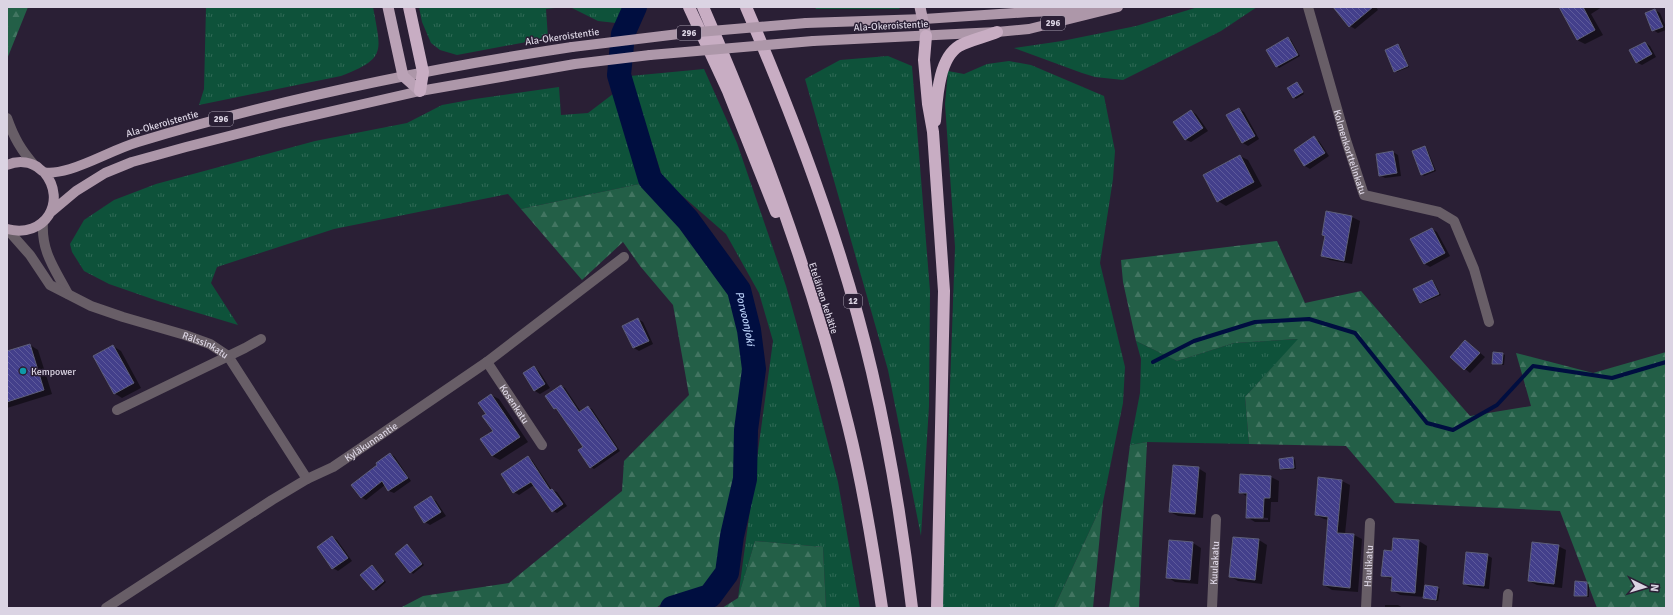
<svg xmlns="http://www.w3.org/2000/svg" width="1673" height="615" font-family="Signika,sans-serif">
<defs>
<pattern id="grass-tufts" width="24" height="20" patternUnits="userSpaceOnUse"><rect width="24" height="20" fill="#0e523a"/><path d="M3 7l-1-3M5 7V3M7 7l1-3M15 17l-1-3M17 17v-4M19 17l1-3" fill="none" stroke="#306a56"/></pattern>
<pattern id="forest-firs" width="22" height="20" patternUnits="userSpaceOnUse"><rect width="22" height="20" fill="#235f47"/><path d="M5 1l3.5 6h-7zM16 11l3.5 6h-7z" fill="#427561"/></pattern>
<pattern id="building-back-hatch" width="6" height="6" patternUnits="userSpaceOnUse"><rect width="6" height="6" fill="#433f8b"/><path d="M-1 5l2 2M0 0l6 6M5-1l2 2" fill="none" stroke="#5e5a9b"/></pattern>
</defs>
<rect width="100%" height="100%" fill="#2a1f35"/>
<path fill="url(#grass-tufts)" d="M 206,7 L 373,7 C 381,52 387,58 341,76 L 199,105 L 204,89 Z
M 419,7 L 564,7 L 546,9 L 548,38 L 457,55 L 440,50 L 431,43 L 422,22 Z
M 570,7 L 623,7 L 616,23 L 598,21 Z
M 815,7 L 901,7 L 899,9 L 816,9 Z
M 1198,7 L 1257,7 L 1221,31 L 1123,80 L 1095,77 L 1082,73 L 1014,48 L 1062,41 L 1136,26 Z
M 888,56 L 912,66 L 930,291 L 929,406 L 921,536 L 888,370 L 805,79 L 840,60 Z
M 1009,61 L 1031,65 L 1104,96 L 1115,151 L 1113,179 L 1100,263 L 1125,367 L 1123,403 L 1103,502 L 1054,608 L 942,608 L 955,247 L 945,104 L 948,71 L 964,74 L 987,64 Z
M 704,69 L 737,143 L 786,286 L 799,332 L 838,482 L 860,608 L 826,608 L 823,547 L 755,541 L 738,598 L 773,341 L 759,293 L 726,234 L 663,179 L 630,76 Z
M 559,87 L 561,115 L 588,113 L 613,94 L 644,183 L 521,209 L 508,194 L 334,229 L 217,267 L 211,283 L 238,325 L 158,301 L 109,284 L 84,271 L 72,252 L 70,244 L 84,220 L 114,200 L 156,184 L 315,141 L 407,123 L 442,105 L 475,99 Z
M 1299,339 L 1245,397 L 1249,444 L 1147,442 L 1130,445 L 1140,393 L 1141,359 L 1136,341 L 1177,361 L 1234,343 Z"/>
<path fill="url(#forest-firs)" d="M 7,7 L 28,7 L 7,59 Z
M 644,183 L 683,227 L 734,300 L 742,339 L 745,371 L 738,430 L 739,478 L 719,569 L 702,589 L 664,602 L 656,608 L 400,608 L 423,596 L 509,583 L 622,491 L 624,461 L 689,395 L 673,305 L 640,266 L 623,242 L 582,280 L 521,209 Z
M 1277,241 L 1305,303 L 1361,291 L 1470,416 L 1531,406 L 1516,353 L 1593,373 L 1666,352 L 1666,608 L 1597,608 L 1560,511 L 1395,503 L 1346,446 L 1249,444 L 1245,397 L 1298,339 L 1234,343 L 1177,361 L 1136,341 L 1123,282 L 1121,260 Z
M 1147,442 L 1139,608 L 1109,608 L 1130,445 Z
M 1103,502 L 1093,608 L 1054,608 Z
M 755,541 L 823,547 L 826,608 L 722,608 L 738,598 Z"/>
<path fill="#0007" fill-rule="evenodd" d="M 1342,7 L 1376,7 L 1378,10 L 1355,29 L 1350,26 Z
M 1560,7 L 1602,7 L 1591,14 L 1603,35 L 1585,44 L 1577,40 Z
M 1655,10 L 1660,13 L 1666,27 L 1666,30 L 1658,33 L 1653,30 Z
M 1288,38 L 1291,40 L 1300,56 L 1279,68 L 1277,66 Z
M 1645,43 L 1650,46 L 1656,57 L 1642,65 L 1636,62 Z
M 1398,45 L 1400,46 L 1409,67 L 1397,72 L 1395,71 Z
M 1297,83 L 1304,94 L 1296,99 L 1294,97 Z
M 1239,109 L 1244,112 L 1259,139 L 1248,146 L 1243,143 L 1228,116 Z
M 1191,111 L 1196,114 L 1208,131 L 1191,142 L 1186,140 L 1174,122 Z
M 1314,138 L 1319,141 L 1329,156 L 1310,169 L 1305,166 L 1295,150 Z
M 1425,147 L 1427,149 L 1436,171 L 1424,176 L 1422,174 Z
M 1393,152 L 1398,155 L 1401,176 L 1385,178 L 1380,175 Z
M 1240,156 L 1248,160 L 1262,186 L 1226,206 L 1218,201 Z
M 1327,212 L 1352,217 L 1360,221 L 1352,264 L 1330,260 L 1322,256 L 1326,237 L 1323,235 Z
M 1432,229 L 1437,232 L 1450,256 L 1430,267 L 1425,264 Z
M 1432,281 L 1434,282 L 1441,295 L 1423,303 L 1421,302 Z
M 638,319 L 643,322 L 653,344 L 639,351 L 634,348 Z
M 1466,341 L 1485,357 L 1470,373 L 1451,357 Z
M 30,345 L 38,350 L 52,394 L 7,408 L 7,352 Z
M 113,346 L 121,351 L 141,388 L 122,398 L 114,393 Z
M 1503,354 L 1505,355 L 1504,365 L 1493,363 Z
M 534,368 L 539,371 L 550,388 L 540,394 L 535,391 L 524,374 Z
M 561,386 L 565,388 L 581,412 L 588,407 L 592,409 L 620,451 L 594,469 L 591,467 L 585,447 L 559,411 L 555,408 Z
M 491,395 L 499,399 L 528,442 L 500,460 L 492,456 L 494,431 L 487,414 Z
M 391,454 L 395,457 L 411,481 L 394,493 L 389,491 L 385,485 L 366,500 L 361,497 Z
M 528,458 L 532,460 L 552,490 L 557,492 L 567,506 L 557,513 L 553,511 L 534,485 L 519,495 L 514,492 L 502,474 Z
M 1293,458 L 1295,460 L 1296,469 L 1283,470 L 1281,469 Z
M 1198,468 L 1206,473 L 1203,518 L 1178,516 L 1170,512 Z
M 1271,477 L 1279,481 L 1278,502 L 1271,502 L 1270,522 L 1255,522 L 1247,517 L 1248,497 L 1240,492 ZM 1254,517 L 1268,518 L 1268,520 L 1254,519 Z
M 1342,481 L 1350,485 L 1345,534 L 1354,535 L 1362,539 L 1358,592 L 1332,590 L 1324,585 L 1329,520 L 1324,519 L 1316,515 Z
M 431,498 L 436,501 L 446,516 L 430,525 L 425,522 Z
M 332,537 L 337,540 L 352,561 L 338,571 L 333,568 Z
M 1259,540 L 1267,545 L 1262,584 L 1238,581 L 1230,576 Z
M 1419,541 L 1427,546 L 1423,596 L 1424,596 L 1426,586 L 1438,588 L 1440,589 L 1438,601 L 1426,599 L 1424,597 L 1400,595 L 1392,590 L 1393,580 L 1382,575 L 1393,552 Z
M 1193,543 L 1201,548 L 1198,584 L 1175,582 L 1167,577 Z
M 407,545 L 424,565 L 413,574 L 396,554 Z
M 1558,546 L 1566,550 L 1562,588 L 1537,585 L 1529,581 Z
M 1487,555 L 1492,558 L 1489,589 L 1470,587 L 1464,584 Z
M 374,568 L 386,582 L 376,591 L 374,589 Z
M 1575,582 L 1589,584 L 1589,597 L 1575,595 Z
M 1385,605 L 1398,605 L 1403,608 L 1385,608 Z"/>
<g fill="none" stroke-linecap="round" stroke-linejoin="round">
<path stroke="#000e40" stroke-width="4" d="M 1153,362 L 1194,341 L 1255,322 L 1309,319 L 1355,333 L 1427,423 L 1453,430 L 1497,405 L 1533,366 L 1612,378 L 1666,362"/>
<path stroke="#000e40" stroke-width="24" id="s1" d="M 635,7 L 623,34 L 619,75 L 650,179 L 688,220 L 739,290 L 749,330 L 754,369 L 746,430 L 745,479 L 732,536 L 727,573 L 710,596 L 672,608"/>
</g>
<path fill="url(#building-back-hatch)" stroke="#5d5e79" d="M 1333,7 L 1373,7 L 1349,27 Z
M 1559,7 L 1583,7 L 1595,30 L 1577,40 Z
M 1655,9 L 1663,27 L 1652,31 L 1645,13 Z
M 1288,37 L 1298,55 L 1276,67 L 1266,50 Z
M 1645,42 L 1652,54 L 1636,63 L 1629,50 Z
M 1398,44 L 1408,66 L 1394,72 L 1385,50 Z
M 1297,82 L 1303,92 L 1293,98 L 1287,88 Z
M 1239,108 L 1255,136 L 1242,143 L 1226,115 Z
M 1191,110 L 1203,128 L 1185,140 L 1173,122 Z
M 1314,136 L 1325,153 L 1304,166 L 1294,150 Z
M 1425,146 L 1434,170 L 1421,175 L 1412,151 Z
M 1393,151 L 1397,173 L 1379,176 L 1376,154 Z
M 1240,155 L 1254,182 L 1217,202 L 1203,175 Z
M 1326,211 L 1352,216 L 1344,261 L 1321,256 L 1325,236 L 1322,235 Z
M 1432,228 L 1445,253 L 1424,264 L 1410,239 Z
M 1432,280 L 1439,294 L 1420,303 L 1413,289 Z
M 638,318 L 649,341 L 633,348 L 622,326 Z
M 1465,340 L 1480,353 L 1464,370 L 1450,357 Z
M 30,344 L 44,390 L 7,402 L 7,351 Z
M 113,345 L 134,383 L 114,394 L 93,356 Z
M 1493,352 L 1503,353 L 1502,364 L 1492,364 Z
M 534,366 L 545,384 L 534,391 L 523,373 Z
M 561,385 L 579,412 L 588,406 L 617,449 L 590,468 L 578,450 L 583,447 L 556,408 L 554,409 L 545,396 Z
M 491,394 L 520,437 L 492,456 L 480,439 L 493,431 L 482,416 L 486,414 L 478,403 Z
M 390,453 L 408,478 L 388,491 L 382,481 L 361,498 L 351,485 L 377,465 L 376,463 Z
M 528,456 L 550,490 L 552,489 L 563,504 L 552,512 L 531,482 L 513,493 L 501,474 Z
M 1293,457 L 1294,468 L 1280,469 L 1279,459 Z
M 1173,465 L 1199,467 L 1195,514 L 1169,512 Z
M 1240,474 L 1271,476 L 1270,498 L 1264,498 L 1263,518 L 1246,518 L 1247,493 L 1239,493 Z
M 1318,477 L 1342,480 L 1337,533 L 1354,534 L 1350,588 L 1323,585 L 1328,517 L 1315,515 Z
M 431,496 L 441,512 L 424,523 L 414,507 Z
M 332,536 L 348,558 L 332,569 L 317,547 Z
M 1233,537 L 1259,539 L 1255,580 L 1229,577 Z
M 1393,538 L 1419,540 L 1415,593 L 1391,591 L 1392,577 L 1381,576 L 1384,550 L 1392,551 Z
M 1169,540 L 1193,542 L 1190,580 L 1166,578 Z
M 1532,542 L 1559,545 L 1554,584 L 1528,581 Z
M 407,544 L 422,564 L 410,573 L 395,554 Z
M 1466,552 L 1488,554 L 1484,586 L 1463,584 Z
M 372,565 L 384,581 L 373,590 L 360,575 Z
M 1575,581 L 1587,582 L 1587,596 L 1574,596 Z
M 1425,585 L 1438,587 L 1436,600 L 1423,598 Z"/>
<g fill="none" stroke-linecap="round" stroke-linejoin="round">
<g stroke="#685e67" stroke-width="10">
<path id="s2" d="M 1308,7 L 1346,140 L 1364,195 L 1439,212 L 1454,221 L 1474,269 L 1489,322"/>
<path d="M 7,118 C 14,138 21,150 35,166"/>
<path d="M 43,222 C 41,252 55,269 68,294"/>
<path id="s3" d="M 7,229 L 30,255 L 50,285 L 91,306 L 123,317 L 185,335 L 210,344 L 228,356 L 307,479"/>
<path id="s4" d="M 487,362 L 542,445"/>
<path d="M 117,410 L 245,348 L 261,339"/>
<path id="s5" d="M 106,608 L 272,500 L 307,479 L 333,467 L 367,444 L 487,362 L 624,257"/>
<path id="s6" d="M 1212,608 L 1216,519"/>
<path id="s7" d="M 1366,608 L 1370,523"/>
<path d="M 1507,608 L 1508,594"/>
</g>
<path stroke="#ad97a9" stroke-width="10" d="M 806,23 L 924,19 L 1029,12 L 1089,10
M 813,41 L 997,32 L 1029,29 L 1118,7
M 7,165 C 16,161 27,161 36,166 C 39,168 41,171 44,172 C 51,174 63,171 70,169 C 93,162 115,149 138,142 C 280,99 426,69 572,47
M 51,212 L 76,191 L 105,173 L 132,162 L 186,147 L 280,123 L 420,91 L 575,64 L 650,55
M 7,229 C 45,239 68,201 44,172"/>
<path stroke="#baa2b6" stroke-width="11" d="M 388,7 L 403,76 L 420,91
M 920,7 L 926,36"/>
<path stroke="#c8adc3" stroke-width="12" d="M 409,7 L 423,72 L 420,91
M 689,7 L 728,91 L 776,212
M 703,7 C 762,142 813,281 848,425 C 863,485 873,547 882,608
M 746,7 C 797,125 843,247 872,372 C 890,450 903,529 912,608
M 926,36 L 924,60 L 928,104 L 933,132 L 944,291 L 937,608
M 935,121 C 937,99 938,59 959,46 C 970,40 985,37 997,32"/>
<path stroke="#ad97a9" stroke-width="10" d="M 572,47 L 687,33 L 806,23
M 650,55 L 813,41"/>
</g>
<circle fill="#0f9aa8" stroke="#2a1f35" stroke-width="1.5" cx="23" cy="371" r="4"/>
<g text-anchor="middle" stroke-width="3" stroke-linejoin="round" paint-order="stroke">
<g fill="#2a1f35" stroke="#a69eaf" stroke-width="1">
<rect x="1041" y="16" width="24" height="14" rx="3"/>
<rect x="677" y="26" width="24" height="14" rx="3"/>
<rect x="209" y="112" width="24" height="14" rx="3"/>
<rect x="844" y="294" width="18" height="14" rx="3"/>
</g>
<g font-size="9" font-weight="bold" fill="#dbd4e3">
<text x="1053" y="26">296</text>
<text x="689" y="36">296</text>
<text x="221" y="122">296</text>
<text x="853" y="304">12</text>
</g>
<g font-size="10" fill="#dbd4e3" stroke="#2a1f35">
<text transform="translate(891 25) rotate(-3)" y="4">Ala-Okeroistentie</text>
<text transform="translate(562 36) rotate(-8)" y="4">Ala-Okeroistentie</text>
<text transform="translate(162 123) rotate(-16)" y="4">Ala-Okeroistentie</text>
<text dy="4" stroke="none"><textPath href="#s2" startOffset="151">Kolmenkorttelinkatu</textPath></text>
<text transform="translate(824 298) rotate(72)" y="4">Eteläinen kehätie</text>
<text dy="4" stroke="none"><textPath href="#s3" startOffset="238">Rälssinkatu</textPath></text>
<text dy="4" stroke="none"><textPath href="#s4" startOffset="50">Kosenkatu</textPath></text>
<text dy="4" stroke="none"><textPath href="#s5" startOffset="313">Kyläkunnantie</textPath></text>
<text dy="4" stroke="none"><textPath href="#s6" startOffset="45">Kuulakatu</textPath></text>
<text dy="4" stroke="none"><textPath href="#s7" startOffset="42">Haulikatu</textPath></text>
</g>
<g font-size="10" fill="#dbd4e3" stroke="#2a1f35" text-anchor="start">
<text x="31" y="375">Kempower</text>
</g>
<g font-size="11" font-style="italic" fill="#bbd3fa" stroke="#2a1f35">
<text dy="4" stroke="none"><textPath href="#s1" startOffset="351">Porvoonjoki</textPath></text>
</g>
</g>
<rect width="1673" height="615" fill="none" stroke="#dbd4e3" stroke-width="16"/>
<g transform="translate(1645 587) rotate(95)" stroke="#2a1f35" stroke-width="3" paint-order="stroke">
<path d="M0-3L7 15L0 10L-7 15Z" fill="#dbd4e3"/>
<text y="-6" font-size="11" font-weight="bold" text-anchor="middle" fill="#dbd4e3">N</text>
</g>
</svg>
